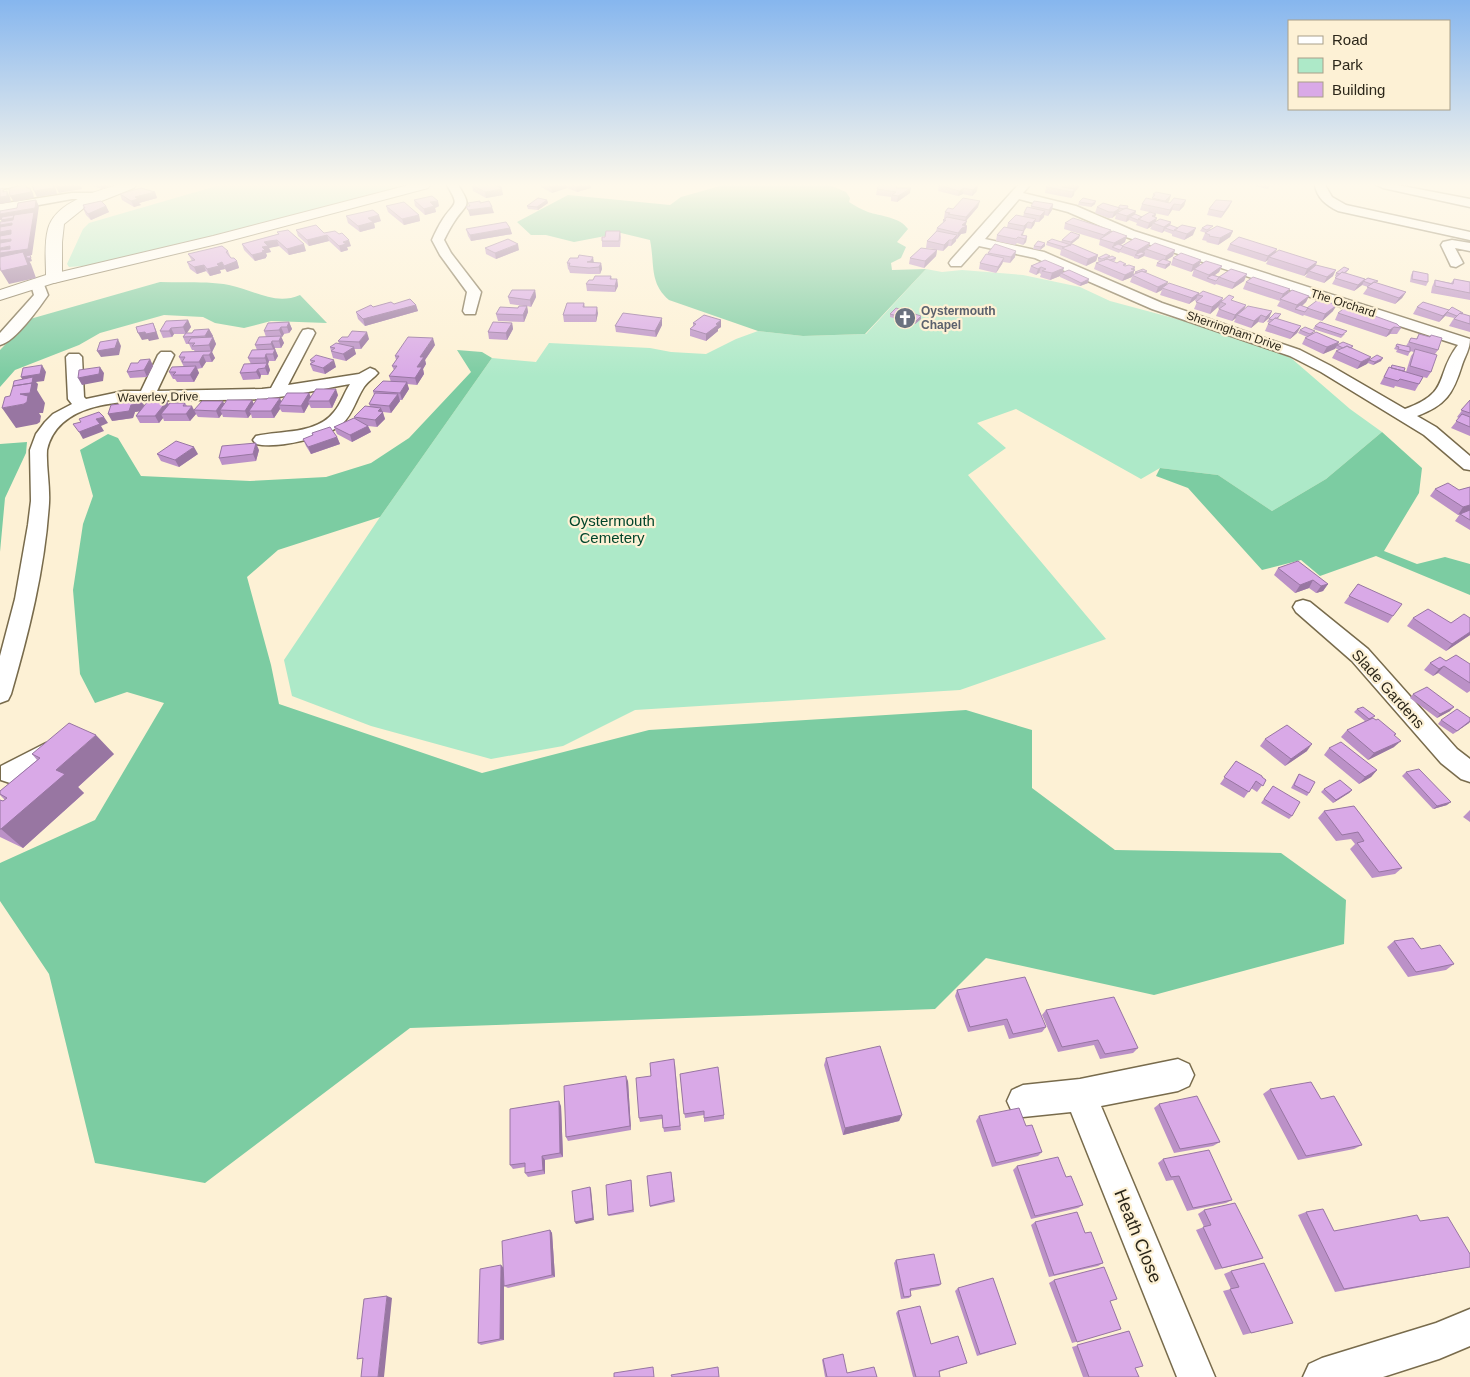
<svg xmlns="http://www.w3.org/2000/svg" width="1470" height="1377" font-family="Helvetica,sans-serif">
<rect width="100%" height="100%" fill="#fdf1d5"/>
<path fill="#ade9c8" d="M 220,185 L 417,185 L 304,216 L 97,265 L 69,267 L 67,264 L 83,229 L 89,223 Z
M 926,269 L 942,272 L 962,270 L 1023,275 L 1080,287 L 1110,301 L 1218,330 L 1291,358 L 1350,409 L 1382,432 L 1326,479 L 1272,511 L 1218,475 L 1160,468 L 1141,479 L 1016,409 L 977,423 L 1006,448 L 968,475 L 1106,639 L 960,690 L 635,710 L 563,746 L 491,759 L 371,726 L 292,696 L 284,660 L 380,517 L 492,358 L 536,362 L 549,343 L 650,348 L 671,352 L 706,354 L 736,339 L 758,331 L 803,336 L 866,334 Z"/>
<path fill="#7ccca2" d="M 714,185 L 830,185 L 846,192 L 850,198 L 849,202 C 855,206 861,209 868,212 C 880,216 900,217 908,229 L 897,242 L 906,247 L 901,258 L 891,263 L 892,270 L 926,269 L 865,334 L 803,336 L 758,331 L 669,300 C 649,283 655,264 650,240 L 621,233 L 574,242 L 546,235 L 531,235 L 517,222 L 568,195 L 670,205 L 681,197 L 720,186 Z
M 160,282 C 182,283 208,281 229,285 C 254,290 275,306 300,295 L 327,323 L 271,321 L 244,328 L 215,323 L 203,317 L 164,315 L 100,333 L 79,345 L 15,370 L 0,387 L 0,350 L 30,319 Z
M 457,350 L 482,352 L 492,358 L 380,517 L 278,550 L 247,577 L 271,665 L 279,704 L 482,773 L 649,730 L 966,710 L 1032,730 L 1032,788 L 1115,850 L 1281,853 L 1346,900 L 1344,944 L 1154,995 L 986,958 L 935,1009 L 410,1028 L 205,1183 L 95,1163 L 49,974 L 0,901 L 0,863 L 95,820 L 164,703 L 127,692 L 95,703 L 80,674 L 73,590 L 83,524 L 93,496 L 80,450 L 108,434 L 118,438 L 141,476 L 250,481 L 326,477 L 371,463 L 409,438 L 471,372 Z
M 1382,432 L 1422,468 L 1419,493 L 1384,551 L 1417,564 L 1445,557 L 1470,564 L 1470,595 L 1376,556 L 1320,576 L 1301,560 L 1262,570 L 1188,488 L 1156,476 L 1160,468 L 1218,475 L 1272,511 L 1326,479 Z
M 27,442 L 26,453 L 5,498 L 0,552 L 0,444 Z"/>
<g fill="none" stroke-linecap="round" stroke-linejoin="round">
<g stroke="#786b4c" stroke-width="3">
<path id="minor" d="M 0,185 L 17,185 L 15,187 L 0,189 Z
M 447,185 L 458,185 C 473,208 466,203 454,222 C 450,228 447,234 444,240 L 451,253 L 481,292 L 475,314 L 465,314 L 463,311 L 467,292 L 440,255 L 432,240 C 435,233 439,225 443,219 C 455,201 460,207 447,185 Z
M 1018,185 L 1030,185 L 1023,193 L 1076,206 L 1134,231 L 1470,339 C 1470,349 1465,356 1462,365 C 1453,394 1446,405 1417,416 L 1436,427 L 1470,456 L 1470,470 L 1464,469 L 1424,435 L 1321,372 L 1290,356 L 1152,309 L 1035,258 L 979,246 L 961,266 L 951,266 L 949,263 L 951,260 ZM 1019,199 L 1068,212 L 1126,237 L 1458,345 C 1434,376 1452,392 1405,409 L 1331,366 L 1300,350 L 1162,303 L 1044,252 L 985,239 Z
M 1315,185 L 1325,185 L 1332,197 L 1346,205 L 1470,232 L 1470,240 L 1338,211 C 1326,205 1317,198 1315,185 Z
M 1377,185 L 1397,185 L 1470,199 L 1470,207 L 1383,188 Z
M 72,193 L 100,193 L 106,196 L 100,199 L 72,199 L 0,212 L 0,204 Z
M 1452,240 L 1470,243 L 1470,251 L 1455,248 L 1463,263 L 1456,267 L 1451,266 L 1441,245 L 1443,242 Z
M 38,281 L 43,282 L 48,295 C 39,308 15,342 0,345 L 0,333 L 34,295 L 31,285 Z
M 308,329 L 313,330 L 315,333 L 288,385 L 359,374 L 370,368 L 375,370 L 378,373 C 374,378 368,381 364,387 C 356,399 353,414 342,424 C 326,438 277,449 256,444 L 253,440 L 256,436 C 281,430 316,435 334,412 C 341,404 344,393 350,384 C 320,389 289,397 260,399 C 232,400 204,400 176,400 C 134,401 59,397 47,450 C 46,467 50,485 49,503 C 45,568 29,632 11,694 L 8,700 L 0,703 L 0,656 L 15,599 L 28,525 L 31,501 L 30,450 L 36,434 L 45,422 L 53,414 L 72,404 L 68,399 L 66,357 L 69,354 L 79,354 L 82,357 L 84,397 L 86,399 L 124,391 L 141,391 L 158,355 L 161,352 L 171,352 L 174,355 L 157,391 L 262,389 L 271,388 L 301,333 L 303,330 Z
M 1303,600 L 1310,602 L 1368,649 L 1457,749 L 1470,759 L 1470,782 L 1461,779 L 1441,763 L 1352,661 L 1296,612 L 1293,607 L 1296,602 Z
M 46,743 L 54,746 L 58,753 L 54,760 L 19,780 L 10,783 L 1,780 L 1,766 Z
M 1178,1059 L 1189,1064 L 1194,1075 L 1189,1086 L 1178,1091 L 1101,1106 L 1215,1377 L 1177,1377 L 1071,1112 L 1023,1117 L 1012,1112 L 1007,1101 L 1012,1090 L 1023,1085 L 1080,1079 Z
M 1470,1309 L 1470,1346 L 1439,1359 L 1383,1377 L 1303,1377 L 1309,1364 L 1322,1358 L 1436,1323 Z"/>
</g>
<g stroke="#786b4c" stroke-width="2">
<path id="tertiary" d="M 409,185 L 430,185 L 428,188 L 221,243 L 54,283 L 48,281 L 46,278 L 48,275 L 213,236 Z"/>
</g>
<g stroke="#786b4c" stroke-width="2">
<path id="secondary" d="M 117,185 L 136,185 L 134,188 L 84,208 L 64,224 L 62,242 L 62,278 L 60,281 L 0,300 L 0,290 L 46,275 C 46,260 44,244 48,229 C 55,202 95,192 117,185 Z"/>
</g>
<use href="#minor" fill="#fff" fill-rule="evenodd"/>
<use href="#tertiary" fill="#fff" fill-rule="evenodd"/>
<use href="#secondary" fill="#fff" fill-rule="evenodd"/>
</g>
<path fill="#bb91c7" d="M 90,185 L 112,185 L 102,189 Z
M 472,185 L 501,185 L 502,188 L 501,189 L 503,195 L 486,198 L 473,191 Z
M 541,185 L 591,185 L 591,188 L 577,192 L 567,188 L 552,193 L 541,187 Z
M 939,185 L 978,185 L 977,191 L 972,196 L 963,194 L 958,196 L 938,191 Z
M 1049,185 L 1079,185 L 1079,187 L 1074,192 L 1074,195 L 1071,198 L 1045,193 L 1046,187 Z
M 1251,185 L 1271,185 L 1268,189 Z
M 898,188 L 910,193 L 897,202 L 891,201 L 891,197 L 876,195 L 877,189 Z
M 155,192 L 157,198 L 139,203 L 141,205 L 134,207 L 122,200 L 120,194 Z
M 1153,194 L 1171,195 L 1169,201 L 1167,203 L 1170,203 L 1186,200 L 1184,206 L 1179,211 L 1172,210 L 1168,216 L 1140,210 L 1142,204 L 1152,199 Z
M 414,200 L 439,206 L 435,208 L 436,212 L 425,215 L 415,206 Z
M 547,200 L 548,203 L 538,210 L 528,209 L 527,206 Z
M 1232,201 L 1229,207 L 1221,218 L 1207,215 L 1209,209 Z
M 1079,202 L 1095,204 L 1091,207 L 1078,205 Z
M 1053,204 L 1052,210 L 1048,216 L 1044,215 L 1044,217 L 1039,222 L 1035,222 L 1034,225 L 1031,229 L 1026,228 L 1024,231 L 1023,235 L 1027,236 L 1026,242 L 1023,245 L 1017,243 L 1015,245 L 996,241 L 997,235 L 1007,227 L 1008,223 L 1023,217 L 1024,213 L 1031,208 L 1031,206 Z
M 83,205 L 106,206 L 109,212 L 91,220 L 86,215 L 83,208 L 84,208 Z
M 386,206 L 419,215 L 420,221 L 404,225 L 388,212 Z
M 1128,206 L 1127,208 L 1136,211 L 1135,214 L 1142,217 L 1156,214 L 1155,217 L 1156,221 L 1171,222 L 1170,225 L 1193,235 L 1184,240 L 1172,236 L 1172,234 L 1164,231 L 1162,233 L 1150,229 L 1152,226 L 1147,229 L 1136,225 L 1137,223 L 1129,220 L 1126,222 L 1115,219 L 1116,215 L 1112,218 L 1108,218 L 1095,213 L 1097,207 L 1118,208 Z
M 978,207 L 966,221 L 966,226 L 967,226 L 966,233 L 961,234 L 957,239 L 956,239 L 956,241 L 951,246 L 948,246 L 943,251 L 937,250 L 936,256 L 924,268 L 909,264 L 910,258 L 934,249 L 926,248 L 927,241 L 936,231 L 937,228 L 943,223 L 943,220 L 945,218 L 944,218 L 945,212 L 953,209 Z
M 346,216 L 381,221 L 374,223 L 375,228 L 360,232 L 348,223 Z
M 1065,223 L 1111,230 L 1110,233 L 1125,242 L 1121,245 L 1123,246 L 1150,243 L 1148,248 L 1175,250 L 1173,256 L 1166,260 L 1170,265 L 1165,269 L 1156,266 L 1157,263 L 1160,261 L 1144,256 L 1138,259 L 1134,258 L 1134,257 L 1120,252 L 1119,253 L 1099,245 L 1100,240 L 1064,229 Z
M 510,228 L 512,234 L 471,241 L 468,236 L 466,229 Z
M 1202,228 L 1212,229 L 1233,231 L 1230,237 L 1218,245 L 1206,242 L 1207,241 L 1202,240 L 1205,233 L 1206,233 L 1200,231 Z
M 296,230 L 324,233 L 351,246 L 347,247 L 348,250 L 341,252 L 329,241 L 309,246 L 298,236 Z
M 620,231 L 621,237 L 620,247 L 602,247 L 602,241 L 605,237 Z
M 277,232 L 306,251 L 289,255 L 279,246 L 272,247 L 269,248 L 271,252 L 266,253 L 267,256 L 266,257 L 266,258 L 255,261 L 244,250 L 242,244 L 278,234 Z
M 1079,238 L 1071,244 L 1098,255 L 1096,261 L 1086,266 L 1060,255 L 1061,250 L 1046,245 L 1047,242 L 1061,242 L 1062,240 Z
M 1045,243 L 1045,246 L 1040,250 L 1033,249 L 1034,246 Z
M 1230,244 L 1277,249 L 1275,253 L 1317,262 L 1315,266 L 1333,276 L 1324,283 L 1305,277 L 1308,273 L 1304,276 L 1266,264 L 1268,260 L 1265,262 L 1227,250 Z
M 485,248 L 519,250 L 496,259 L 486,254 Z
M 228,251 L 231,258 L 237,261 L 239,268 L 227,272 L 225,269 L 220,270 L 221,273 L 210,276 L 206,271 L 197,274 L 190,269 L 187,262 L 192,261 L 188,254 Z
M 988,253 L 1015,257 L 1010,263 L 1003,262 L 1002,264 L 996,273 L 979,269 L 980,263 Z
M 1110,257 L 1116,258 L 1115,261 L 1113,262 L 1117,263 L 1126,264 L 1125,266 L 1134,270 L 1133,275 L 1135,274 L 1135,272 L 1147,271 L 1146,273 L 1167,285 L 1199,293 L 1198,295 L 1223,298 L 1222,300 L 1233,301 L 1246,305 L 1244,309 L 1272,311 L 1269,318 L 1263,323 L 1258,322 L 1251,328 L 1234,322 L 1236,318 L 1232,321 L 1216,316 L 1219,309 L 1218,308 L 1219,306 L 1210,314 L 1194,309 L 1197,302 L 1195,301 L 1196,299 L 1189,304 L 1160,295 L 1162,290 L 1156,293 L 1130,282 L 1132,277 L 1122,281 L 1094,269 L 1096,263 L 1100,262 L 1098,261 L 1098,258 Z
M 1173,258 L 1201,260 L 1199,266 L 1222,266 L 1219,272 L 1215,275 L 1219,277 L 1247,274 L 1244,281 L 1232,289 L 1216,284 L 1215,285 L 1192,276 L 1194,269 L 1191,272 L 1171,265 Z
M 1045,260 L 1063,273 L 1088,283 L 1080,286 L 1060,277 L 1060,276 L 1050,280 L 1040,277 L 1041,274 L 1039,273 L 1036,275 L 1029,272 L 1031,266 Z
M 567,263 L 601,263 L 602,269 L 600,274 L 589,274 L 570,273 L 569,270 L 568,269 Z
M 1349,269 L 1346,273 L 1364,281 L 1377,283 L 1406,292 L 1402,298 L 1395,304 L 1363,294 L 1368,287 L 1362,285 L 1354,291 L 1332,284 L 1336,277 L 1335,276 L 1336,273 Z
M 1413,271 L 1428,282 L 1426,286 L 1410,282 L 1411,275 Z
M 611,276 L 612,279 L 617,279 L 618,286 L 615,292 L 587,291 L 586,284 L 593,280 Z
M 1454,279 L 1470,282 L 1470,300 L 1431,293 L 1432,287 L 1435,280 L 1451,283 Z
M 1246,282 L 1287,294 L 1309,296 L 1306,302 L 1302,306 L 1308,308 L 1333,311 L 1322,321 L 1304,315 L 1303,316 L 1277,306 L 1280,301 L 1243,289 Z
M 535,290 L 536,297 L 531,307 L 527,306 L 528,312 L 524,322 L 498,321 L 496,314 L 524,306 L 510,304 L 508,297 Z
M 584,303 L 585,307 L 598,313 L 596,322 L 564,322 L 563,315 Z
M 394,304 L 416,305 L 418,311 L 365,326 L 358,319 L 356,312 L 373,307 Z
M 1417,307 L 1462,314 L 1470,316 L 1470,332 L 1449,326 L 1454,318 L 1445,316 L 1439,322 L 1413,314 Z
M 1338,313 L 1401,328 L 1397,334 L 1390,334 L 1386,337 L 1335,320 Z
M 890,314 L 921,316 L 921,319 L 915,324 L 890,317 Z
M 1281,314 L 1278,319 L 1301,326 L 1297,333 L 1290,339 L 1265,331 L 1268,324 L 1270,323 L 1267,322 L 1269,319 Z
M 188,320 L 191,327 L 187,333 L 192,333 L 209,329 L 213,336 L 211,338 L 213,337 L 216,344 L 212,352 L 215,358 L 212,362 L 206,362 L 202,368 L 197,369 L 199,373 L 194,382 L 177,382 L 175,379 L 173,379 L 169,372 L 184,367 L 179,357 L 195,352 L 194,350 L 192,350 L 189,344 L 186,344 L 183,337 L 185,334 L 174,334 L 172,337 L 163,338 L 160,331 Z
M 721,320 L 721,327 L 718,329 L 718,331 L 706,341 L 690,336 L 690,329 L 693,326 L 693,323 Z
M 289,322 L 292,329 L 289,333 L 284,334 L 282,337 L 281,337 L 284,343 L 281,348 L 275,348 L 275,349 L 278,356 L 275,361 L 269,361 L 268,364 L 270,370 L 268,375 L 261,375 L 260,379 L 243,380 L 240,373 L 251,364 L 248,358 L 257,350 L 255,345 L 266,337 L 264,331 Z
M 512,323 L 513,329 L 507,340 L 489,339 L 488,332 Z
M 662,325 L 656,337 L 616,332 L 615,326 Z
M 1315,326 L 1345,334 L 1341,338 L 1313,329 Z
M 1300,330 L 1314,333 L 1339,342 L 1338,344 L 1353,346 L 1352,348 L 1370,359 L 1381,361 L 1373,365 L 1368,363 L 1357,369 L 1332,358 L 1336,351 L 1339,350 L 1335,348 L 1323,354 L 1302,344 L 1305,338 L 1307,337 L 1298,333 Z
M 1419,334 L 1438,350 L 1435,354 L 1431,372 L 1427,378 L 1423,377 L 1415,391 L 1395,386 L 1394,388 L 1380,384 L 1389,367 L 1391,367 L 1392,365 L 1406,372 L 1411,356 L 1414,352 L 1410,351 L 1408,356 L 1396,352 L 1397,350 L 1394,349 L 1397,344 L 1406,346 L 1411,338 L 1416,339 Z
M 369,339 L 361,349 L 354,349 L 356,354 L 346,361 L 333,358 L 331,351 L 330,347 L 339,343 L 338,341 Z
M 435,345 L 425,360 L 426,364 L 423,369 L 424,374 L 417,385 L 407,384 L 409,389 L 402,400 L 399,400 L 400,401 L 391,413 L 383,412 L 385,419 L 377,427 L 368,426 L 371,432 L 352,442 L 337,434 L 334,427 L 354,418 L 354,417 L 370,406 L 369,404 L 374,395 L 373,391 L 391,382 L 389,376 L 394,370 L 392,366 L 396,360 L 395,356 Z
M 150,359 L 153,366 L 147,377 L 130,378 L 127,372 L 138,363 Z
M 310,360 L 336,367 L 325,374 L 313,371 L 310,364 L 311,363 Z
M 309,393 L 311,397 L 338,395 L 332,408 L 311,408 L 309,404 L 304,413 L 282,412 L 280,409 L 274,418 L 252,418 L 251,414 L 248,418 L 223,417 L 222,414 L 219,418 L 198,417 L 196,414 L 190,421 L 164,421 L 163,418 L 159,423 L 140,423 L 136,416 L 139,411 L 135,412 L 133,418 L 112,421 L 144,405 L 144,406 L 185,403 L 187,406 L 194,410 L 224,404 L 252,400 L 254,404 L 281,401 Z
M 1470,400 L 1470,436 L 1451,428 L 1459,418 L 1457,417 Z
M 312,433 L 337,437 L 340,444 L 311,454 L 306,446 L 303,439 L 313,436 Z
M 259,450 L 256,461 L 222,465 L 219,458 Z
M 157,454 L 198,454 L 179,467 L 161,461 Z
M 1470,487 L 1470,530 L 1455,521 L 1460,514 L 1458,515 L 1430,496 L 1435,489 L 1459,490 Z
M 1278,568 L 1328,584 L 1323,591 L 1316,593 L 1309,588 L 1295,593 L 1274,575 Z
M 1358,584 L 1393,616 L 1388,623 L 1344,603 Z
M 1413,618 L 1451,623 L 1470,618 L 1470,635 L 1446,651 L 1407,626 Z
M 1446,661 L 1470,664 L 1470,691 L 1467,693 L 1438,673 L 1433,676 L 1424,670 L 1430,663 Z
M 1413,694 L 1450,711 L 1437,718 L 1410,698 Z
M 1357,709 L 1373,718 L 1395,736 L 1394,747 L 1368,760 L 1341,737 L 1347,730 L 1365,721 L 1354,712 Z
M 1470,718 L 1470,722 L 1469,723 L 1453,734 L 1438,724 L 1441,720 Z
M 1265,739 L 1307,751 L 1285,766 L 1260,746 Z
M 1329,748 L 1377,770 L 1371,777 L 1359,784 L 1324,755 Z
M 32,754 L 114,754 L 78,787 L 84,793 L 23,848 L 0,837 L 0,800 L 3,801 L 5,800 L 0,795 L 0,791 L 37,760 Z
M 1236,761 L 1266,780 L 1257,792 L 1251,788 L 1244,798 L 1220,784 Z
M 1406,772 L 1447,805 L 1433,809 L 1402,776 Z
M 1299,774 L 1309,793 L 1307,796 L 1291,788 L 1297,777 Z
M 1273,786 L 1292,816 L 1289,819 L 1261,803 Z
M 1324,789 L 1352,790 L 1349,793 L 1333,803 L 1321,792 Z
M 1354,806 L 1402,868 L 1395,874 L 1372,878 L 1350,849 L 1355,844 L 1351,839 L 1336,841 L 1318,818 L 1324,811 Z
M 1470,810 L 1470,822 L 1463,817 Z
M 1394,941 L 1421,949 L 1454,964 L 1446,970 L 1408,977 L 1387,947 Z
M 957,990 L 1046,1027 L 1042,1032 L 1009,1039 L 1004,1025 L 968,1032 L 955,996 Z
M 1046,1010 L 1138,1048 L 1133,1053 L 1100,1059 L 1094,1045 L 1058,1052 L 1042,1015 Z
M 826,1058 L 902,1115 L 899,1121 L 843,1135 L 824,1065 Z
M 675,1064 L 681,1130 L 664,1132 L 662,1119 L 640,1122 L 639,1118 Z
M 680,1074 L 724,1115 L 724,1119 L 704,1122 L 704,1115 L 685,1118 Z
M 628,1081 L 631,1130 L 568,1141 L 566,1137 Z
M 1270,1089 L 1321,1099 L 1362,1145 L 1354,1149 L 1298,1160 L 1263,1094 Z
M 1159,1104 L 1220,1142 L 1213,1146 L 1174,1153 L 1154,1108 Z
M 561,1106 L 563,1157 L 545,1160 L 545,1174 L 528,1177 L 525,1173 L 525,1167 L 513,1169 L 510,1165 Z
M 979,1116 L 1026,1126 L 1042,1152 L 1038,1156 L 992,1167 L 976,1121 Z
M 1163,1159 L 1232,1200 L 1226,1203 L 1187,1211 L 1173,1180 L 1166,1181 L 1158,1163 Z
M 1017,1166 L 1083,1205 L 1078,1208 L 1031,1219 L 1013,1170 Z
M 671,1172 L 675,1202 L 650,1207 L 650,1206 Z
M 631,1180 L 634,1212 L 609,1216 L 608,1215 Z
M 1204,1210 L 1263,1258 L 1255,1261 L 1215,1270 L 1196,1230 L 1204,1227 L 1198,1214 Z
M 1306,1212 L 1334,1231 L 1420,1221 L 1470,1254 L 1470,1267 L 1335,1292 L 1298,1215 Z
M 1035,1222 L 1085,1233 L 1103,1263 L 1098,1266 L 1049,1277 L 1031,1225 Z
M 550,1230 L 552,1233 L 555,1277 L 508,1288 L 504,1286 L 504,1284 L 504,1340 L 481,1345 L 478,1343 L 504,1267 Z
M 896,1260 L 941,1284 L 939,1286 L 910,1291 L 911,1296 L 909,1298 L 901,1299 L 894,1263 Z
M 1231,1271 L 1293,1323 L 1243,1335 L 1223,1291 L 1231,1289 L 1224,1274 Z
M 1054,1280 L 1110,1302 L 1121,1329 L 1072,1343 L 1049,1283 Z
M 958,1288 L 1012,1345 L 977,1356 L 955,1291 Z
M 898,1311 L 931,1344 L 967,1363 L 939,1372 L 940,1377 L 913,1377 L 896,1313 Z
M 1129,1331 L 1135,1368 L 1139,1377 L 1083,1377 L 1072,1347 Z
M 823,1359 L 847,1373 L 877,1377 L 825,1377 L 822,1360 Z"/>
<path fill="#9876a2" d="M 26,185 L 29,190 L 30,188 L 33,193 L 34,198 L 14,202 L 10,196 L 27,188 Z
M 53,185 L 56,189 L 57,194 L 37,197 L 34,191 Z
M 72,185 L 80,185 L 82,189 L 59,193 L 56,187 Z
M 100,185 L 112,185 L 102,189 Z
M 494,185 L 501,185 L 502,188 L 495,190 Z
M 558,185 L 567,185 L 567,188 L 552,193 L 551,187 Z
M 582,185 L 591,185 L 591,188 L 577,192 L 576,187 Z
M 978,185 L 977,191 L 972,196 L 973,190 Z
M 1078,185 L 1079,185 L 1079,187 L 1075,192 L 1076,186 Z
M 3,188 L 6,194 L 7,191 L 10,197 L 11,202 L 0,204 L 0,197 L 3,192 Z
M 911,188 L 910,193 L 897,202 L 898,196 Z
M 964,188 L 963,194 L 958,196 L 959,191 Z
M 502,189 L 503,195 L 486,198 L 485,192 Z
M 1075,189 L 1074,195 L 1071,198 L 1073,192 Z
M 155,192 L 157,198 L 139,203 L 141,205 L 134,207 L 131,201 L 135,197 Z
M 1171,195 L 1169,201 L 1163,207 L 1165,201 Z
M 36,200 L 39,206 L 32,255 L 26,256 L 31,264 L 36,278 L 9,284 L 1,271 L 0,260 L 0,248 L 10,246 L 33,218 L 3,223 L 1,220 L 0,220 L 0,214 L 35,208 Z
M 547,200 L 548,203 L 538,210 L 537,207 Z
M 1186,200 L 1184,206 L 1179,211 L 1181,205 Z
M 438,201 L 439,206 L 435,208 L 436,212 L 425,215 L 424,209 L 430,202 Z
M 980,201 L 978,207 L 965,222 L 967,221 L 965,227 L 967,226 L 966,233 L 961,234 L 957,239 L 958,233 L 964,223 L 966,217 Z
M 1096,201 L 1095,204 L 1091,207 L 1092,204 Z
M 1232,201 L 1229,207 L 1221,218 L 1224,212 Z
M 1053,204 L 1052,210 L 1048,216 L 1049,210 Z
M 1174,204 L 1172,210 L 1168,216 L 1170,210 Z
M 106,206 L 109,212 L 91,220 L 88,214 Z
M 492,207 L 494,213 L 470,216 L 468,210 Z
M 1120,208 L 1118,213 L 1117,213 L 1116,215 L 1112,218 L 1114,212 Z
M 1045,211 L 1044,217 L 1039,222 L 1040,216 Z
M 1136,211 L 1134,217 L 1130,217 L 1129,220 L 1126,222 L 1127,216 Z
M 1156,214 L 1154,220 L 1157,218 L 1155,224 L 1153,223 L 1152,226 L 1147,229 L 1152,216 Z
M 379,215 L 381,221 L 374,223 L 375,228 L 360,232 L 358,226 L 368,218 Z
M 419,215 L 420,221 L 404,225 L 402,219 Z
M 1036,219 L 1034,225 L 1031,229 L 1032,223 Z
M 1028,222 L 1026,228 L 1024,231 L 1022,237 L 1021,235 L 1023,232 L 1024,226 Z
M 1171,222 L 1169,228 L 1165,228 L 1164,231 L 1162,233 L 1164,227 Z
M 12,223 L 15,236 L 0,239 L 0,225 Z
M 510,228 L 512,234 L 471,241 L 470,235 Z
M 1196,228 L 1193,235 L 1184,240 L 1187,234 Z
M 1111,230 L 1109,237 L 1102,239 L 1104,235 Z
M 1233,231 L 1230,237 L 1218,245 L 1220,238 Z
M 327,235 L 329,241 L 309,246 L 307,240 Z
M 957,235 L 956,241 L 951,246 L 952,240 Z
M 1080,235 L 1079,238 L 1070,245 L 1071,242 Z
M 1027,236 L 1026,242 L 1023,245 L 1025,239 Z
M 1127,236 L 1125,242 L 1115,248 L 1113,247 L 1114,243 Z
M 11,239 L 15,245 L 0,247 L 0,240 Z
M 277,240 L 279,246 L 269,248 L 271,252 L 266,253 L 267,256 L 266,257 L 266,258 L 255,261 L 252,255 L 262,247 L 264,242 Z
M 349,240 L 351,246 L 347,247 L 348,250 L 341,252 L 339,246 L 343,242 Z
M 949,240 L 948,246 L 943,251 L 944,245 Z
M 1045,243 L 1045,246 L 1040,250 L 1041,247 Z
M 1150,243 L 1148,249 L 1146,249 L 1145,251 L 1137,256 L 1136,255 L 1137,251 Z
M 304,244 L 306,251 L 289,255 L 287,249 Z
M 518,244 L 519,250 L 496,259 L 495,253 Z
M 1277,249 L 1274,255 L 1269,257 L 1268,260 L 1265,262 L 1268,256 Z
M 937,250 L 936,256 L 924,268 L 925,261 Z
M 1175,250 L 1173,256 L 1164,262 L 1166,256 Z
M 1016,251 L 1015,257 L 1010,263 L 1011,257 Z
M 1145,253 L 1144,256 L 1138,259 L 1139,256 Z
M 1098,255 L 1096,261 L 1086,266 L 1088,259 Z
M 593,257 L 594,263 L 587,262 Z
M 27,258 L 31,258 L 32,261 L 29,262 Z
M 1004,258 L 1002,264 L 996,273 L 998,267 Z
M 1201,260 L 1199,266 L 1191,272 L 1193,265 Z
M 237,261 L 239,268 L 227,272 L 224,266 Z
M 222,262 L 225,269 L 220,270 L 221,273 L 210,276 L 207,269 L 217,264 Z
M 1171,262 L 1170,265 L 1165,269 L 1166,265 Z
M 1317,262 L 1314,268 L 1309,271 L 1308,273 L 1304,276 L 1307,269 Z
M 601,263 L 602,269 L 600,274 L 599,267 Z
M 204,265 L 206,271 L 197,274 L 194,267 Z
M 1222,266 L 1219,272 L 1209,279 L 1208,279 L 1209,275 Z
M 1041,267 L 1039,273 L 1036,275 L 1038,269 Z
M 1135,267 L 1133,276 L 1132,275 L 1132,277 L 1122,281 L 1125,275 L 1131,269 Z
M 1064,268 L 1062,274 L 1061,273 L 1060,276 L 1050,280 L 1052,273 Z
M 1336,270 L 1333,276 L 1324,283 L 1327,277 Z
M 1247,274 L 1244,281 L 1232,289 L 1235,283 Z
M 617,279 L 618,286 L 615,292 L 615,286 Z
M 1089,279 L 1088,283 L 1080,286 L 1081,283 Z
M 1365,279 L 1362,285 L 1354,291 L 1358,285 Z
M 1168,282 L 1165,289 L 1162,288 L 1162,290 L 1156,293 L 1158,287 Z
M 1290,289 L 1287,295 L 1280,299 L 1280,301 L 1283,294 Z
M 535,290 L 536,297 L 531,307 L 530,300 Z
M 1406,292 L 1402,298 L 1395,304 L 1399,298 Z
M 1199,293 L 1196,299 L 1189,304 L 1192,298 Z
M 1309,296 L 1306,302 L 1297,310 L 1295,309 L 1297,305 Z
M 1223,298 L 1219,306 L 1210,314 L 1212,307 Z
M 416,305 L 418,311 L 365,326 L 363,319 Z
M 1246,305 L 1243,312 L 1237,315 L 1236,318 L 1232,321 L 1235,315 Z
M 1337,305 L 1333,311 L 1322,321 L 1325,314 Z
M 527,306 L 528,312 L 524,322 L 523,315 Z
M 597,307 L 598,313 L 596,322 L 596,315 Z
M 1449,310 L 1445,316 L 1439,322 L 1443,316 Z
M 1272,311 L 1269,318 L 1263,323 L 1266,317 Z
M 1261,315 L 1258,322 L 1251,328 L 1254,321 Z
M 921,316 L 921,319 L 915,324 L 916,321 Z
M 662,318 L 662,325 L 656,337 L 655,331 Z
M 188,320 L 191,327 L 186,334 L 183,327 Z
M 721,320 L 721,327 L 718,329 L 718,331 L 706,341 L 706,334 Z
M 289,322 L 292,329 L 289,333 L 287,327 Z
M 153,323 L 156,330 L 159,339 L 149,341 L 148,339 L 142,340 L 138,333 Z
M 512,323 L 513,329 L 507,340 L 506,333 Z
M 1301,326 L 1297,333 L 1290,339 L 1294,333 Z
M 281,327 L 284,334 L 282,337 L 279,330 Z
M 1394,327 L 1390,334 L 1386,337 L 1390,330 Z
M 171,328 L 174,334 L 172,337 L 169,331 Z
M 209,329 L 213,336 L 208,343 L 205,336 Z
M 367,332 L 369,339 L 361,349 L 359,342 Z
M 281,336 L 284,343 L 281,348 L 279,341 Z
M 213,337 L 216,344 L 212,352 L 215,358 L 212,362 L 209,355 L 211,351 L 209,345 Z
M 433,338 L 435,345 L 425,360 L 426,364 L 423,369 L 424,374 L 417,385 L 415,378 L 420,357 Z
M 118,339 L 121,346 L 119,355 L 101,357 L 97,351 Z
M 272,341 L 275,348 L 274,351 L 271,344 Z
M 1339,342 L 1335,349 L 1323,354 L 1327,347 Z
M 354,347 L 356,354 L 346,361 L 343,354 Z
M 275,349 L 278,356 L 275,361 L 273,354 Z
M 266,354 L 269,361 L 268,364 L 270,370 L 268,375 L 265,368 L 267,364 L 265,358 Z
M 203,355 L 206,362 L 202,368 L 199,362 Z
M 1371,357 L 1367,364 L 1357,369 L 1361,362 Z
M 1383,358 L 1381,361 L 1373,365 L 1375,362 Z
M 150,359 L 153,366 L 147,377 L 144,370 Z
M 334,360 L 336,367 L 325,374 L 323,368 Z
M 42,365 L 46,372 L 44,381 L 36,382 L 38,384 L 37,390 L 45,403 L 43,413 L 39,413 L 41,416 L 40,422 L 37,424 L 16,428 L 2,408 L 24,404 L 12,390 L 25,384 L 21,377 Z
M 196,366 L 199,373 L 194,382 L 190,375 Z
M 100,367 L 104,373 L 103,381 L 82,385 L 78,378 Z
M 258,369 L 261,375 L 260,379 L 256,372 Z
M 407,382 L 409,389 L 402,400 L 400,393 Z
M 336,389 L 338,395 L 332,408 L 329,401 Z
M 309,393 L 312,400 L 308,401 L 309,404 L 304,413 L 301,406 Z
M 398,394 L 400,401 L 391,413 L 389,406 Z
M 140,398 L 144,405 L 142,411 L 135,412 L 133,418 L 112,421 L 108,414 L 131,405 Z
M 280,398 L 283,405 L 279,405 L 280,409 L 274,418 L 271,411 Z
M 252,400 L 255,407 L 249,411 L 251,414 L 248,418 L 245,411 Z
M 167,401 L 171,408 L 161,414 L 163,418 L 159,423 L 155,416 Z
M 223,401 L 226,408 L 220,410 L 222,414 L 219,418 L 216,411 Z
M 192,406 L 196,414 L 190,421 L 186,414 Z
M 381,408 L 385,419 L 377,427 L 375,420 L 378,411 Z
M 104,417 L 108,423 L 101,426 L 104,431 L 83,439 L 79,432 L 96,419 Z
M 368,426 L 371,432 L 352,442 L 350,435 Z
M 337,437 L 340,444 L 311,454 L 308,447 Z
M 256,443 L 259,450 L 256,461 L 253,454 Z
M 194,447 L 198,454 L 179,467 L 175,460 Z
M 1470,505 L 1470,511 L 1458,515 L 1463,507 Z
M 1313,580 L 1309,588 L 1295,593 L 1300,585 Z
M 1328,584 L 1323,591 L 1316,593 L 1321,586 Z
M 1470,632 L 1470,635 L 1446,651 L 1452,644 Z
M 1444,666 L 1438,673 L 1433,676 L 1439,669 Z
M 1454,707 L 1450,711 L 1437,718 L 1440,714 Z
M 1470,721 L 1469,723 L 1453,734 L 1457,731 Z
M 96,735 L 114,754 L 78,787 L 84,793 L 23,848 L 1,829 L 56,770 Z
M 1401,741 L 1394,747 L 1368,760 L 1374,753 Z
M 1312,744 L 1307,751 L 1285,766 L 1291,759 Z
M 1377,770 L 1371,777 L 1359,784 L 1365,777 Z
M 1352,790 L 1349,793 L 1333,803 L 1336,800 Z
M 1451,802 L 1447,805 L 1433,809 L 1437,806 Z
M 626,1076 L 628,1081 L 631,1130 L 630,1126 Z
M 559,1101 L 561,1106 L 563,1157 L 560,1153 Z
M 902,1115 L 899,1121 L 843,1135 L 845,1128 Z
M 542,1156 L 545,1160 L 545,1174 L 543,1170 Z
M 590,1187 L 591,1189 L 594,1220 L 576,1224 L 575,1222 Z
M 550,1230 L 552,1233 L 555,1277 L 552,1275 Z
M 501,1265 L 504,1268 L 504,1340 L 500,1339 Z
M 387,1296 L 392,1298 L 384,1377 L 378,1377 Z"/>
<path fill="#d9a9e7" stroke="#9876a2" d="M 26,185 L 27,188 L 30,188 L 31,192 L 10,196 L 9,189 L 13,187 Z
M 32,185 L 53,185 L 54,188 L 34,191 Z
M 55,185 L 72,185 L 56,187 Z
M 472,185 L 495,185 L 502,189 L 485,192 Z
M 546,185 L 558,185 L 551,187 Z
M 572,185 L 582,185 L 576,187 Z
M 879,185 L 897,185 L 896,188 L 911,188 L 898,196 L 892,195 L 896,192 L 877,189 Z
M 939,185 L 978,185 L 973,190 L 964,188 L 959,191 Z
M 1049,185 L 1063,185 L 1062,187 L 1075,189 L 1073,192 L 1046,187 Z
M 1067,185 L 1078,185 L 1076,186 Z
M 3,188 L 3,192 L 7,191 L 7,196 L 0,197 L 0,189 Z
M 141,188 L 155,192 L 135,197 L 138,199 L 131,201 L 120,194 Z
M 1156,192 L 1171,195 L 1165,201 L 1152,198 L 1155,195 L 1153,194 Z
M 432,196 L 438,201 L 430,202 L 434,206 L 424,209 L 414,200 Z
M 538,198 L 547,200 L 537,207 L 527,206 Z
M 963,198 L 980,201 L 966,217 L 948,214 L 950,213 L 945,212 L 948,208 L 953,209 Z
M 1083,198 L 1096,201 L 1092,204 L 1079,202 Z
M 1146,198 L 1170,203 L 1174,198 L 1186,200 L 1181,205 L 1174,204 L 1170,210 L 1142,204 Z
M 36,200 L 35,208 L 0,214 L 0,211 L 17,208 L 18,203 Z
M 1216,200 L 1232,201 L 1224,212 L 1209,209 Z
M 101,201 L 106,206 L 88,214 L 83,208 L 85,208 L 83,205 Z
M 480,201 L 480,203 L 489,201 L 492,207 L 468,210 L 466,206 L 470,206 L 468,203 Z
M 1034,201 L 1053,204 L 1049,210 L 1031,206 Z
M 404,202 L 419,215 L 402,219 L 386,206 Z
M 1103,203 L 1120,208 L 1114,212 L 1109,212 L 1097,207 Z
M 1120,205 L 1128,206 L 1127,208 L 1124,209 L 1119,208 L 1118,208 Z
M 1027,207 L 1045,211 L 1040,216 L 1024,213 Z
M 1125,208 L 1136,211 L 1127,216 L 1117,213 Z
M 373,210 L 379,215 L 368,218 L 373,222 L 358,226 L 346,216 Z
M 34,212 L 28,249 L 0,253 L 0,250 L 10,249 L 10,246 L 0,248 L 0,243 L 11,241 L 11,239 L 0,240 L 0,236 L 11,234 L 11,230 L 0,232 L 0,227 L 12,225 L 12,223 L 0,225 L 0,222 L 13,220 L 14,215 Z
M 1150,212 L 1156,214 L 1152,216 L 1157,218 L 1149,223 L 1138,219 Z
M 1135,214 L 1142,217 L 1138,220 L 1130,217 Z
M 14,215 L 13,218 L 1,220 L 2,217 Z
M 1016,215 L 1036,219 L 1032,223 L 1028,222 L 1024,226 L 1008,223 Z
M 947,217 L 967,221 L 962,225 L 967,226 L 962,228 L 958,233 L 937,228 L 946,220 L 943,220 Z
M 1073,218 L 1111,230 L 1104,235 L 1065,223 Z
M 1160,219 L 1171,222 L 1164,227 L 1153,223 Z
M 506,222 L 510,228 L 470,235 L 466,229 Z
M 316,225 L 324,233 L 335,231 L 339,234 L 342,233 L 349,240 L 343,242 L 346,244 L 339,246 L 327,235 L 307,240 L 296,230 Z
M 1170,225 L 1178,228 L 1174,231 L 1165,228 Z
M 1182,225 L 1196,228 L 1187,234 L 1174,230 Z
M 1207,225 L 1213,226 L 1207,230 L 1202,228 Z
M 1217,226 L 1233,231 L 1220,238 L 1209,236 L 1210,235 L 1205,233 Z
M 1004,227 L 1024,231 L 1021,235 L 1027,236 L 1025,239 L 1018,237 L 1016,239 L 997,235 Z
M 288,230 L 304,244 L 287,249 L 277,240 L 269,241 L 264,242 L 268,246 L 262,247 L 265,250 L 262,251 L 264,252 L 252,255 L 242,244 L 279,234 L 277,232 Z
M 606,231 L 620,231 L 619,241 L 602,241 L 602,237 L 605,237 Z
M 937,231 L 957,235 L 952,240 L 949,240 L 944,245 L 927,241 Z
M 1113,231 L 1127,236 L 1114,243 L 1100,239 Z
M 1071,232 L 1080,235 L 1071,242 L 1062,240 Z
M 1239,237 L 1277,249 L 1268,256 L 1230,244 Z
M 1135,238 L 1150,243 L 1137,251 L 1122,246 Z
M 508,239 L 518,244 L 495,253 L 485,248 Z
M 1052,239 L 1071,245 L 1064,247 L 1047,242 Z
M 1038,241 L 1045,243 L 1041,247 L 1034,246 Z
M 1155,243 L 1175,250 L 1166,256 L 1146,249 Z
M 995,244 L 1016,251 L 1011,257 L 988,253 Z
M 1072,244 L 1098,255 L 1088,259 L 1062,248 Z
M 1118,244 L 1123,246 L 1121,249 L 1120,250 L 1112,247 Z
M 222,246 L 228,251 L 226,252 L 231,258 L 234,258 L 237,261 L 224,266 L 222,262 L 217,264 L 219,266 L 207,269 L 204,265 L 194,267 L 187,262 L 195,260 L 188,254 Z
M 921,248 L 937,250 L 925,261 L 910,258 Z
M 1279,250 L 1317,262 L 1307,269 L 1269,257 Z
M 23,252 L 28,265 L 1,271 L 0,267 L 0,257 Z
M 1141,252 L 1145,253 L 1139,256 L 1135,255 Z
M 1181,253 L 1201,260 L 1193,265 L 1173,258 Z
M 986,254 L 1004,258 L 998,267 L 980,263 Z
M 1106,254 L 1110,256 L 1102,259 L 1098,258 Z
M 30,255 L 31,258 L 27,258 L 29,261 L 26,256 Z
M 579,255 L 593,257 L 591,261 L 587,262 L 601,263 L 599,267 L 589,268 L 569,266 L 570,263 L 567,263 L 570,258 L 578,258 Z
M 1112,256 L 1116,258 L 1110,260 L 1107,259 L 1104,260 Z
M 1107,259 L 1117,263 L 1120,261 L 1126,264 L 1123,265 L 1125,266 L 1129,265 L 1135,267 L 1131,269 L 1135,270 L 1125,275 L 1096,263 Z
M 1163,259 L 1171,262 L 1166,265 L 1157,263 Z
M 1045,260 L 1064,268 L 1052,273 L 1042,271 L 1046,269 L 1041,267 L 1038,269 L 1031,266 Z
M 1206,261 L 1222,266 L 1209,275 L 1194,269 Z
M 1316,265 L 1336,270 L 1327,277 L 1309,271 Z
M 1344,267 L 1349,269 L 1344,273 L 1342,272 L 1340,274 L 1336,273 Z
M 1143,269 L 1147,271 L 1144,272 L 1142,271 L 1137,273 L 1135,272 Z
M 1231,269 L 1247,274 L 1235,283 L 1219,277 Z
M 1069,270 L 1089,279 L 1081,283 L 1061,273 Z
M 1142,271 L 1168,282 L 1158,287 L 1132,275 Z
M 1413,271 L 1428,274 L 1428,282 L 1412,279 Z
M 1342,272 L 1365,279 L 1358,285 L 1335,278 Z
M 1212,275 L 1219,277 L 1217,280 L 1216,281 L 1207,278 Z
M 595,276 L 611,276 L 610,279 L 617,279 L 615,286 L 586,284 L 589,280 L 593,280 Z
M 1253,277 L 1290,289 L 1283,294 L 1246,282 Z
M 1368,278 L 1378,281 L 1376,282 L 1374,282 L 1371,284 L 1363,281 Z
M 1454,279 L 1470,282 L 1470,293 L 1435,286 L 1435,280 L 1453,284 Z
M 1374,282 L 1406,292 L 1399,298 L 1367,287 Z
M 1169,283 L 1199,293 L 1192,298 L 1162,288 Z
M 512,290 L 535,290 L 530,300 L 508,297 Z
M 1292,290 L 1309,296 L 1297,305 L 1280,299 Z
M 1203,291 L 1223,298 L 1212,307 L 1196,302 L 1203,296 L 1198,295 Z
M 1229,295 L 1234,297 L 1231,300 L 1246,305 L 1235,315 L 1219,309 L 1226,304 L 1221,302 Z
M 410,299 L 416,305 L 363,319 L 356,312 L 371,305 L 373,307 L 391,302 L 394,304 Z
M 1319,299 L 1337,305 L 1325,314 L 1307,308 Z
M 1423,302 L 1449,310 L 1443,316 L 1417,307 Z
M 567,303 L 584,303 L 583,307 L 597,307 L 596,315 L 563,315 Z
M 1300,305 L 1308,308 L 1305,312 L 1295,309 Z
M 519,306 L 527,306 L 523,315 L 496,314 L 500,307 L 518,308 Z
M 1248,306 L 1272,311 L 1266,317 L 1261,315 L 1254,321 L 1237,315 Z
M 1347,306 L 1397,324 L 1401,328 L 1394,327 L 1390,330 L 1338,313 Z
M 1452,307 L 1463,313 L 1462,314 L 1460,313 L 1457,316 L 1447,312 Z
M 896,308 L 921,316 L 916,321 L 890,314 Z
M 623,313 L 662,318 L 655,331 L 615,326 Z
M 1275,313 L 1281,314 L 1277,318 L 1275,318 L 1273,320 L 1269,319 Z
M 1460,313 L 1470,316 L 1470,324 L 1454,319 Z
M 704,315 L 721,320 L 716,324 L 718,325 L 706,334 L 690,329 L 696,324 L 693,323 Z
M 1275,318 L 1301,326 L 1294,333 L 1268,324 Z
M 188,320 L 183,327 L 171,328 L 169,331 L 160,331 L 166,321 Z
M 289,322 L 287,327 L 281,327 L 279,330 L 264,331 L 268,323 Z
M 493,322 L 512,323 L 506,333 L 488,332 Z
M 1320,322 L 1347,331 L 1342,335 L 1315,326 Z
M 153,323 L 156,332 L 146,334 L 145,332 L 138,333 L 136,327 Z
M 1305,327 L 1315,331 L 1310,334 L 1300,330 Z
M 209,329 L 205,336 L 183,337 L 186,333 L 192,333 L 194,330 Z
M 352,331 L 367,332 L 359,342 L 338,341 L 342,337 L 348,337 Z
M 1316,332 L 1339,342 L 1327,347 L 1305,338 Z
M 1419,334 L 1430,337 L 1431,335 L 1442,338 L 1438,350 L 1409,342 L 1411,338 L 1417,339 Z
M 281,336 L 279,341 L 272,341 L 271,344 L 255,345 L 259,337 Z
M 213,337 L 209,345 L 192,346 L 195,343 L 188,343 L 191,338 Z
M 408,337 L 433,338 L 420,357 L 424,357 L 417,367 L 422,367 L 415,378 L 389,376 L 397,366 L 392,366 L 399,356 L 395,356 Z
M 118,339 L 115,348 L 97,351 L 100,342 Z
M 1343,342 L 1353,346 L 1350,348 L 1347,346 L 1343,348 L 1337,345 Z
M 336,343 L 354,347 L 343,354 L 331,351 L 335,348 L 330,347 Z
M 1397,344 L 1410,347 L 1410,352 L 1398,349 L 1399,347 L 1396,346 Z
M 1347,346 L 1371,357 L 1361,362 L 1336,351 Z
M 275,349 L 273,354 L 266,354 L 265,358 L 248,358 L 252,350 Z
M 1415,349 L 1437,355 L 1431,372 L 1410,366 Z
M 212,351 L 209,355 L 203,355 L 199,362 L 182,362 L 185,357 L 179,357 L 182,352 Z
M 316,355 L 334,360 L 323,368 L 310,364 L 315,361 L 310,360 Z
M 1377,355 L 1383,358 L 1375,362 L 1369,360 Z
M 150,359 L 144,370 L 127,372 L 131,363 L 138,363 L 140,360 Z
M 267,363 L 265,368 L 258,369 L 256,372 L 240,373 L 244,364 Z
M 42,365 L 40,374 L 21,377 L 23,368 Z
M 1392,365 L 1405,368 L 1404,371 L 1391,368 Z
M 196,366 L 190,375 L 173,375 L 176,372 L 169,372 L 172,367 Z
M 100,367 L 99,374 L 78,378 L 79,370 Z
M 1389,367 L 1423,377 L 1419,384 L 1400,379 L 1398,381 L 1384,377 Z
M 33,377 L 32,383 L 13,386 L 14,381 Z
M 383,381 L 407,382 L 400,393 L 373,391 Z
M 32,383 L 30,393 L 20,394 L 28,396 L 27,402 L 24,404 L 2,408 L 5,397 L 10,396 L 13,386 Z
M 316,389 L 336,389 L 329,401 L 308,401 Z
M 287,393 L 309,393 L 301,406 L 279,405 Z
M 375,393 L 398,394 L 389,406 L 369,404 Z
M 140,398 L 139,404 L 131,405 L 129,411 L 108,414 L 111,405 L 119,404 L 120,401 Z
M 268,398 L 280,398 L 271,411 L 249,411 L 257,399 L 267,399 Z
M 227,400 L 252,400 L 245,411 L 220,410 Z
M 1470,400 L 1470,413 L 1461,410 Z
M 148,401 L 167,401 L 155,416 L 136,416 Z
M 202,401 L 223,401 L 216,411 L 194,410 Z
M 170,403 L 185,403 L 183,406 L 192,406 L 186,414 L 161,414 Z
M 365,406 L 381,408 L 378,411 L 383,412 L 375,420 L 354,417 Z
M 99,412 L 104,417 L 96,419 L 100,424 L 79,432 L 73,424 L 81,422 L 79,419 Z
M 1462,414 L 1470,417 L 1470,427 L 1456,421 Z
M 354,418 L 368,426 L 350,435 L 334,427 Z
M 330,427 L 337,437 L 308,447 L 303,439 L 313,435 L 312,433 Z
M 176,441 L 194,447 L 175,460 L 157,454 Z
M 256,443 L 253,454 L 219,458 L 222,446 Z
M 1448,483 L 1459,490 L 1470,487 L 1470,505 L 1463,507 L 1435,489 Z
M 1470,510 L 1470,520 L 1460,514 Z
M 1298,561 L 1328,584 L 1321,586 L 1313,580 L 1300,585 L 1278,568 Z
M 1358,584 L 1402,604 L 1393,616 L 1349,596 Z
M 1428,609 L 1451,623 L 1464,614 L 1470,618 L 1470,632 L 1452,644 L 1413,618 Z
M 1456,655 L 1470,664 L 1470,683 L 1444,666 L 1439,669 L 1430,663 L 1440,657 L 1446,661 Z
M 1427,687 L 1454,707 L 1440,714 L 1413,694 Z
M 1363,707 L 1375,716 L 1369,719 L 1357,709 Z
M 1457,709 L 1470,718 L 1470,721 L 1457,731 L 1441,720 Z
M 1373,718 L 1376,720 L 1378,719 L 1396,734 L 1394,735 L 1401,741 L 1374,753 L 1347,730 Z
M 69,723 L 96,735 L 56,770 L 65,774 L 1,829 L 0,829 L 0,800 L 3,801 L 7,798 L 0,794 L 0,791 L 40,758 L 32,754 Z
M 1287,725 L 1312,744 L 1291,759 L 1265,739 Z
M 1341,742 L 1377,770 L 1365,777 L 1329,748 Z
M 1236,761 L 1262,776 L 1262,777 L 1266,780 L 1263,786 L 1256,781 L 1249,792 L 1224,777 Z
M 1419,769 L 1451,802 L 1437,806 L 1406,772 Z
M 1299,774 L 1315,782 L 1309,793 L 1294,785 Z
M 1340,780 L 1352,790 L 1336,800 L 1324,789 Z
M 1273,786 L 1300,802 L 1292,816 L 1264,799 Z
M 1354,806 L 1402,868 L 1379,872 L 1357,843 L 1364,841 L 1358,832 L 1342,835 L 1324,811 Z
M 1413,938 L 1421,949 L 1440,945 L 1454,964 L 1416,972 L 1394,941 Z
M 1025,977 L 1046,1027 L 1013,1034 L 1007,1019 L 970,1027 L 957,990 Z
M 1114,997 L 1138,1048 L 1105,1054 L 1098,1040 L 1062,1047 L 1046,1010 Z
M 880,1046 L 902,1115 L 845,1128 L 826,1058 Z
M 674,1059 L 680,1126 L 663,1128 L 662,1115 L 639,1118 L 636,1078 L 651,1076 L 650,1063 Z
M 718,1067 L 724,1115 L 704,1118 L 704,1111 L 684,1114 L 680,1074 Z
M 626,1076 L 630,1126 L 566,1137 L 564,1086 Z
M 1311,1082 L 1321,1099 L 1334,1096 L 1362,1145 L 1306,1156 L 1270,1089 Z
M 1197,1096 L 1220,1142 L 1180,1149 L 1159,1104 Z
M 559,1101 L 560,1153 L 542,1156 L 543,1170 L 525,1173 L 525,1163 L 510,1165 L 510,1109 Z
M 1019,1108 L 1026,1126 L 1032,1125 L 1042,1152 L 996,1163 L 979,1116 Z
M 1209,1150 L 1232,1200 L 1193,1208 L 1179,1176 L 1171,1177 L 1163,1159 Z
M 1058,1157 L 1066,1177 L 1071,1176 L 1083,1205 L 1035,1216 L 1017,1166 Z
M 671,1172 L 674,1200 L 650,1206 L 647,1176 Z
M 631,1180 L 633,1210 L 608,1215 L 606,1185 Z
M 590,1187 L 593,1218 L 575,1222 L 572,1191 Z
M 1235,1203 L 1263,1258 L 1222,1268 L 1203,1227 L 1211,1225 L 1204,1210 Z
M 1323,1209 L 1334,1231 L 1417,1215 L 1420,1221 L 1448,1217 L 1470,1254 L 1470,1267 L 1344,1289 L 1306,1212 Z
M 1077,1212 L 1085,1233 L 1091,1232 L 1103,1263 L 1054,1275 L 1035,1222 Z
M 550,1230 L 552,1275 L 504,1286 L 502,1241 Z
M 934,1254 L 941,1284 L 910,1289 L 911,1296 L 904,1297 L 896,1260 Z
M 1264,1263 L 1293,1323 L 1251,1333 L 1230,1289 L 1239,1287 L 1231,1271 Z
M 501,1265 L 500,1339 L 478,1343 L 480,1269 Z
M 1104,1267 L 1117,1299 L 1110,1301 L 1121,1329 L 1077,1342 L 1054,1280 Z
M 993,1278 L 1016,1344 L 980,1354 L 958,1288 Z
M 387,1296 L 378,1377 L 361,1377 L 363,1358 L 357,1359 L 364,1299 Z
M 920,1306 L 931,1344 L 958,1336 L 967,1363 L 939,1371 L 940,1377 L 916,1377 L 898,1311 Z
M 1129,1331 L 1143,1366 L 1135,1368 L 1139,1377 L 1089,1377 L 1077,1345 Z
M 843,1354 L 847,1373 L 874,1367 L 877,1377 L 827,1377 L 823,1359 Z
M 653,1367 L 654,1377 L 614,1377 L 614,1373 Z
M 718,1367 L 719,1377 L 672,1377 L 671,1375 Z"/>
<linearGradient id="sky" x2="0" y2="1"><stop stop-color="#86b6ee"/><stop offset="0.49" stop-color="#fef9ec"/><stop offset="1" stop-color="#fef9ec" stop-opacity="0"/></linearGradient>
<rect width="1470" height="377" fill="url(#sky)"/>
<defs>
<g id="church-disc" transform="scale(1.125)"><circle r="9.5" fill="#6b7280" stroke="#fdf1d5"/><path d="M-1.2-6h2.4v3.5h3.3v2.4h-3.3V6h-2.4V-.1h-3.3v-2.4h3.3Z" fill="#fff"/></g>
</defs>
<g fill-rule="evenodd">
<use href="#church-disc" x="905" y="318"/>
</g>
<g text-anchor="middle" stroke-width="4.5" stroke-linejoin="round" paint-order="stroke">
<g font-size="12" fill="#2c271a" stroke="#fdf1d5">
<text transform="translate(1343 303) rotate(18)" y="4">The Orchard</text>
<text transform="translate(1234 331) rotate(19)" y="4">Sherringham Drive</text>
<text transform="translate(158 397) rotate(-1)" y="4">Waverley Drive</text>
</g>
<g font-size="12" font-weight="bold" fill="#5b616d" stroke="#fdf1d5" text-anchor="start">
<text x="921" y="315">Oystermouth<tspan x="921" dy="14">Chapel</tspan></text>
</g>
<g font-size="15" fill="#00452b" stroke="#fdf1d5">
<text x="612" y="526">Oystermouth<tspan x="612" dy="17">Cemetery</tspan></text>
</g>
<g font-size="15" fill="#2c271a" stroke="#fdf1d5">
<text transform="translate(1388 689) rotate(48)" y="5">Slade Gardens</text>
</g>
<g font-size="18" fill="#2c271a" stroke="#fdf1d5">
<text transform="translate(1138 1236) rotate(68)" y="6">Heath Close</text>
</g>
</g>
<rect x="1288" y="20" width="162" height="90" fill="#fdf1d5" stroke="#a9a08a"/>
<rect x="1298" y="36" width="25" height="8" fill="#ffffff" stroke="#a9a08a"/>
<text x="1332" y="45" font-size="15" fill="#2c271a">Road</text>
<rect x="1298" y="58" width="25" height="15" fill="#ade9c8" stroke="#a9a08a"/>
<text x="1332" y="70" font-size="15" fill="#2c271a">Park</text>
<rect x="1298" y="82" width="25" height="15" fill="#d9a9e7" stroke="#a9a08a"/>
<text x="1332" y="95" font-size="15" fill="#2c271a">Building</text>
</svg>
